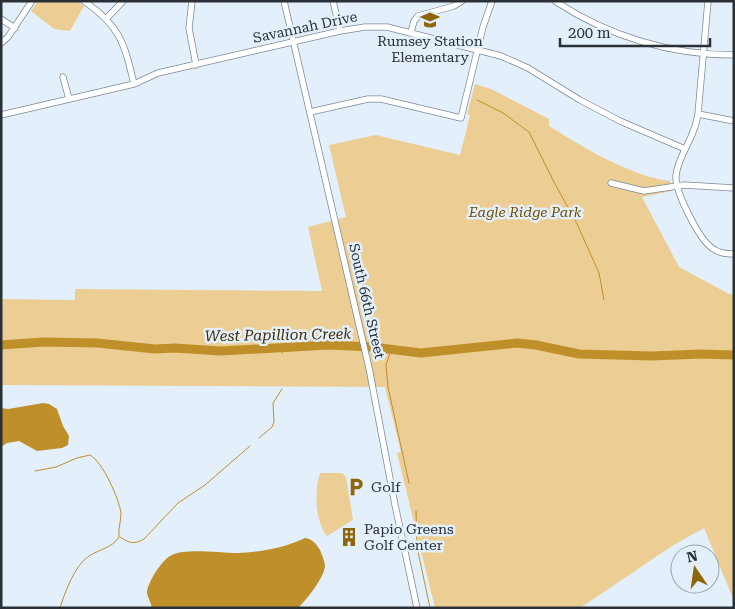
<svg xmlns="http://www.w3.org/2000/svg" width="735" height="609" font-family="'Roboto Serif',serif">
<rect width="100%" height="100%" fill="#e3f0fc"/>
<path fill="#eccd94" d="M 38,1 L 77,1 L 84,6 L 70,31 L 54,29 L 31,11 Z
M 475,84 L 491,89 L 549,119 L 549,126 C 581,146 632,177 670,181 L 672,191 L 642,197 L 679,267 L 729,294 L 734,294 L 734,601 L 704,528 L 672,546 L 580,608 L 435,608 L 397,453 L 401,452 L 385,387 L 1,385 L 1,299 L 75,300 L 75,289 L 322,291 L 308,227 L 346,217 L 329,145 L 376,135 L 460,155 L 470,115 L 467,114 Z
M 320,473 L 342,473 L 346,477 L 353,520 L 327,536 C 315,521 314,490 320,473 Z"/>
<path fill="#bf8f29" d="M 43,403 L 49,404 L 57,409 L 63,426 L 69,436 L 68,445 L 62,448 L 37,451 L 19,441 L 7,443 L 1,447 L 1,408 L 8,409 Z
M 305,538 C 313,539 316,544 320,550 C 322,555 324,560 325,565 C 325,577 307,599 298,608 L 152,608 C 151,603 148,598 147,593 C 147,583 162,559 172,555 C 185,548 221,553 237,553 C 261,552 284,548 305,538 Z"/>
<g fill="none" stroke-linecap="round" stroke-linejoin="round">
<path stroke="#bf8f29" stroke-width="1" d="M 477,100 L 503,113 L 529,132 L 554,182 L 577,224 L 599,273 L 604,300
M 391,350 L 386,365 L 388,387 L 409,483
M 282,353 L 284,347
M 259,438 L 272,427 L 274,422 L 273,403 L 282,389
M 35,471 L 56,467 L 77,458 L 90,455 C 103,462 119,499 121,513 C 121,521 118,529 119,537 C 112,548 100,549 89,556 C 75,565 65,592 60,608
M 416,511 L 417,547 L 430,608
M 120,537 C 129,543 134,545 144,539 L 178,503 L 205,485 L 250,446"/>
<path stroke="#bf8f29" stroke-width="9" d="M 1,345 L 43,342 L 97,343 L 155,349 L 175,348 L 221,351 L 329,345 L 372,347 L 421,353 L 517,343 L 536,345 L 579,354 L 652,356 L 701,354 L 734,355"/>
<g stroke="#7c8b98" stroke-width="7">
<path id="minor" d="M 84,1 C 120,26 124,42 134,84
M 192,1 L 189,28 L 196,65
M 284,1 L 369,368 L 395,505 L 417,608
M 333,1 L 340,31
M 555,1 C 608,36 670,55 734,55
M 708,1 L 698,114 C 697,119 696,125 694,129 C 689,145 677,160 676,176 C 675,192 699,239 712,248 C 718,253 726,254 734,254
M 107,18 L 123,1
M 1,19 L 15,28
M 411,32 L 414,21 L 418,16 L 454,6 L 462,1
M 1,43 L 8,37 L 32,1
M 63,77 L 69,99
M 310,112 L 368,99 L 381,99 L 461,118 L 483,27 L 492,1
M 698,114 L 734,121
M 1,115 L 134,84 L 158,73 L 340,31 L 365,27 L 387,27 L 501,56 L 528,68 L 580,100 L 620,121 L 685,149
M 611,183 L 644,191 L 684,185 L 734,188"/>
</g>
<use href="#minor" stroke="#fff" stroke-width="5.5"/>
</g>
<defs>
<g id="school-bare" transform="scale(1.5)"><path d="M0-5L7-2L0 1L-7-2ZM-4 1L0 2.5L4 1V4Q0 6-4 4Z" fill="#8d6609" stroke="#e3f0fc" stroke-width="2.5" paint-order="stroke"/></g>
<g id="parking-bare" transform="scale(1.5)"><path d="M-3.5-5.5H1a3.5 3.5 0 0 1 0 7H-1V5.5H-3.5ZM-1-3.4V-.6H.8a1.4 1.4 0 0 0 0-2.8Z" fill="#8d6609" stroke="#e3f0fc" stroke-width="2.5" paint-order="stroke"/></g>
<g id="building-bare" transform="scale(1.5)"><path d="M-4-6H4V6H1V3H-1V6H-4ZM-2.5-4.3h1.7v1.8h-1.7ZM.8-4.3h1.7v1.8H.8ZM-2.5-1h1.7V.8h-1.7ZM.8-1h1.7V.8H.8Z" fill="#8d6609" stroke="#e3f0fc" stroke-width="2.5" paint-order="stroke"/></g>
</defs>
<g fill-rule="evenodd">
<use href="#school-bare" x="430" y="20"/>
<use href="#parking-bare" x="356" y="487"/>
<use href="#building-bare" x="349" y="537"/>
</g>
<g text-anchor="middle" stroke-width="5" stroke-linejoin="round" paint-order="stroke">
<g font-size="14" fill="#2a3036" stroke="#e3f0fc">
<text transform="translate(305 27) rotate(-12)" y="5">Savannah Drive</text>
<text transform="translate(367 301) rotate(77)" y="5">South 66th Street</text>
</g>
<g font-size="14" fill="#2a3036" stroke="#e3f0fc" text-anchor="start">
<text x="430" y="46" text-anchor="middle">Rumsey Station<tspan x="430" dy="16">Elementary</tspan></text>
<text x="371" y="492">Golf</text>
<text x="364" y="534">Papio Greens<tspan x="364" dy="16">Golf Center</tspan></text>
</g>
<g font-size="14" font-style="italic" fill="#6f4f00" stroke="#e3f0fc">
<text x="525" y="217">Eagle Ridge Park</text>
</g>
<g font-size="15" font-style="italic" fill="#3f2c01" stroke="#e3f0fc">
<text transform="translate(278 335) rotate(-1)" y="5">West Papillion Creek</text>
</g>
</g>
<rect width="735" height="609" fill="none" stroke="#2a3036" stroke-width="5"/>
<g transform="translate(695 569) rotate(347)"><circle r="24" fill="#e3f0fc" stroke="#99a3ad"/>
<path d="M0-4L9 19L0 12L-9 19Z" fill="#8d6609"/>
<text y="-8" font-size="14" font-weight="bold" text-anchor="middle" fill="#2a3036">N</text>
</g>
<path d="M560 38v8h150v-8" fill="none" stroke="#2a3036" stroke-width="2.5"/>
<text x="568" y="38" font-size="15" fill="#2a3036" stroke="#e3f0fc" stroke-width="4" paint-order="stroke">200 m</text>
</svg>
